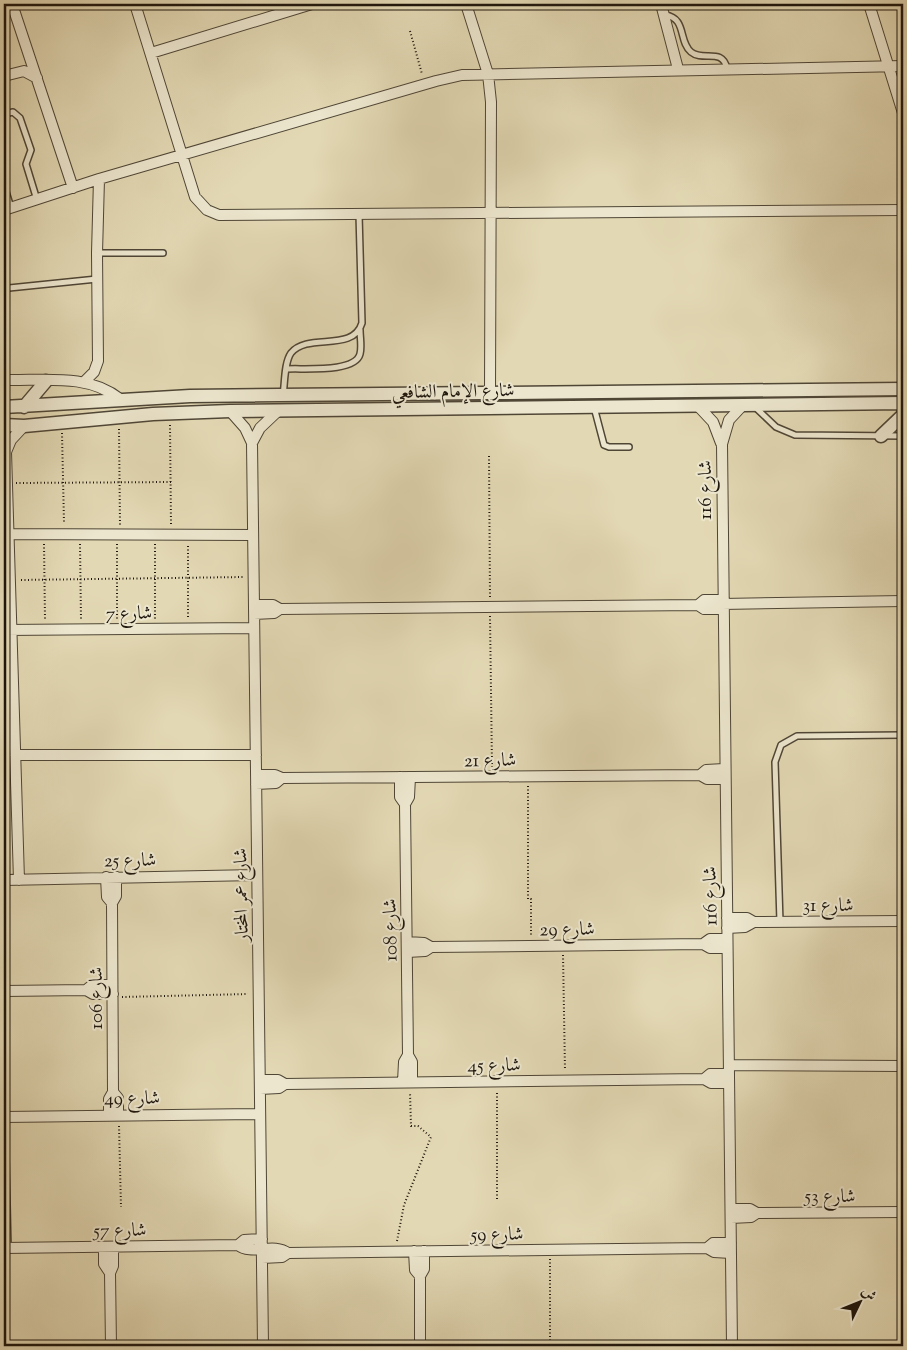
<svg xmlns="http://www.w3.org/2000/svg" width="907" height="1350" font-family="'Sorts Mill Goudy',Amiri,serif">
<rect width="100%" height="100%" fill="#e2d8b3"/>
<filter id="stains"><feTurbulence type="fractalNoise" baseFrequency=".004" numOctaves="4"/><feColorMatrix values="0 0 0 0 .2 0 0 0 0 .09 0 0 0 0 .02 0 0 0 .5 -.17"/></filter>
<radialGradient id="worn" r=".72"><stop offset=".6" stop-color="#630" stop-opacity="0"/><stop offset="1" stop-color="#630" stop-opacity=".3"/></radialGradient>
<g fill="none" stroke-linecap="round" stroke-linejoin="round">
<g stroke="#4f4636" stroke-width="8">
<path id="service" d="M 665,15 C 687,18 678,41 691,52 C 703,62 723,47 727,69
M 4,114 L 13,112 L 20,118 L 31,150 L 26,164 L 37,200
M 4,185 L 11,208
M 97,253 L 163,253
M 4,285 L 9,288 L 97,279
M 287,369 C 304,368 355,373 360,354 C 362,347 360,337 360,330
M 283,395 C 285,383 284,363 291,353 C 308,332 353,353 362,323 L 359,214
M 594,407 L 604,445 L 609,447 L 629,447
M 755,407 L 776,427 L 795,435 L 903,436
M 780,922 L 775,762 L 781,745 L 797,736 L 903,735
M 5,1117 L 8,1248"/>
</g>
<g stroke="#4f4636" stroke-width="12">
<path id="minor" d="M 12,4 L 73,188
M 135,4 L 195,197 L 207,210 L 219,215 L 903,210
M 466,4 L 488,74 L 491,102 L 490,393
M 661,4 L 678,69
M 869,4 L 903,113
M 151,53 L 312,4
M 4,76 L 24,71 L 37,78
M 4,210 L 99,179 L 436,81 L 462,75 L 903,66
M 4,380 C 43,381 88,373 120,399
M 85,381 L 94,372 L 98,361 L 97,253 L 99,179
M 698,406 L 713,422 L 721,443
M 230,411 L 245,428 L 252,443 L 263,1346
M 4,443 L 6,452 L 19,880
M 252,443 L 260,428 L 279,410
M 6,452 L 11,440 L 24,426
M 4,534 L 253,535
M 722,604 L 903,601
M 254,605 L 273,605 L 280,609 L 698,605 L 704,609 L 722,609
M 698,605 L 704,600 L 722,600
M 254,614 L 274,613 L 280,609
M 4,630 L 254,628
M 15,755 L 256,755
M 256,775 L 275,775 L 282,778 L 700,775 L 707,779 L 725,779
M 700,775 L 706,770 L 724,769
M 400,777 L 400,797 L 405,804
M 410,777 L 409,797 L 405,804 L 408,1055 L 412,1062 L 412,1082
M 256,784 L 276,783 L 282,778
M 106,877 L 107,897 L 112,903
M 4,880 L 257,875
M 727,918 L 747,918 L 754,922 L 903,921
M 727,928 L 745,927 L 754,922
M 407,942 L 424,943 L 431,947 L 703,944 L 710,948 L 727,948
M 703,944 L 710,939 L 727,939
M 407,952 L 425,951 L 431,947
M 86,990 L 92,985 L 112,985
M 4,991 L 86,990 L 93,994 L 113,994
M 729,1065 L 903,1066
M 704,1079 L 710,1074 L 729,1074
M 260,1080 L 278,1080 L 285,1084 L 704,1079 L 711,1083 L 729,1083
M 403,1082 L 404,1062 L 408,1055
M 260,1089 L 279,1088 L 285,1084
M 113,1092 L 118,1098 L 118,1115
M 109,1115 L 109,1099 L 113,1092 L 112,903 L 116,896 L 116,877
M 4,1117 L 260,1114
M 731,1209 L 750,1209 L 757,1213 L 903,1212
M 731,1218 L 751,1217 L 757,1213
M 238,1245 L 244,1240 L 262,1239
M 104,1247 L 104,1264 L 110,1273
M 4,1248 L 238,1245 C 252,1256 273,1242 288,1253 L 707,1248 L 714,1252 L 731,1253
M 707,1248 L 713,1243 L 731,1243
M 414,1251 L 415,1270 L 420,1276
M 262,1258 L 282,1257 L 288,1253
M 111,1346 L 110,1273 L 113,1266 L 113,1247
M 420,1346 L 420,1276 L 424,1269 L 424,1251
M 732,1346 L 722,444 L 729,420 L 743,405"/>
</g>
<g stroke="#4f4636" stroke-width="15">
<path id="tertiary" d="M 4,407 L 190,396 L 903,389
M 24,407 L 46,381
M 4,425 L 24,426 L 153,414 L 230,411 L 903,403
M 881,436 L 903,415"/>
</g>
<path stroke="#1e160d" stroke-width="2" stroke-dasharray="1 2.5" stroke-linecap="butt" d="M 410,31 L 422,74
M 170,425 L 171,525
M 119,429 L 120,525
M 62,433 L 64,523
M 489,456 L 490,597
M 16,483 L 171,482
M 44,544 L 45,619
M 80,544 L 81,619
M 117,544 L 117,619
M 155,544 L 155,619
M 21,580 L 244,577
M 490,616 L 492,767
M 188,617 L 188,544
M 528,786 L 528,899 L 531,899 L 531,935
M 563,955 L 565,1070
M 122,997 L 248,994
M 119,1126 L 121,1207
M 497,1199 L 497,1091
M 397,1241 L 404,1205 L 431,1137 L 418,1126 L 411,1126 L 410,1092
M 550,1259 L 550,1346"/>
<use href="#service" stroke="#ece6ce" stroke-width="5"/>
<use href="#minor" stroke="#ece6ce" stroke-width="10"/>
<use href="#tertiary" stroke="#ece6ce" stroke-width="12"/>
</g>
<g text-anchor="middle" stroke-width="4" stroke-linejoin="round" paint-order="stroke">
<g font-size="19" fill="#1e160d" stroke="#ece6ce">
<text transform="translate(453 390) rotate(-1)" y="7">شارع الإمام الشافعي</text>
<text transform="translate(704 490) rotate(-90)" y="7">شارع 116</text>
<text transform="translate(129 612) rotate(-1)" y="7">شارع 7</text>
<text transform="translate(490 759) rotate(-1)" y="7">شارع 21</text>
<text transform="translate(130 859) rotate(-1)" y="7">شارع 25</text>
<text transform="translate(240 895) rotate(-91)" y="7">شارع عمر المختار</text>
<text transform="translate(709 896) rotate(-91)" y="7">شارع 116</text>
<text x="828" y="911">شارع 31</text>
<text transform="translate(567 928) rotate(-1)" y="7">شارع 29</text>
<text transform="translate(389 930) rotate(-91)" y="7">شارع 108</text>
<text transform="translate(95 998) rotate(-90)" y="7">شارع 106</text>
<text transform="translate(494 1064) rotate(-1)" y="7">شارع 45</text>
<text transform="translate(132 1097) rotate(-1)" y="7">شارع 49</text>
<text x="830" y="1202">شارع 53</text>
<text transform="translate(120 1229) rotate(-1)" y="7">شارع 57</text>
<text transform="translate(497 1233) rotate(-1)" y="7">شارع 59</text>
</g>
</g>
<rect width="907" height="1350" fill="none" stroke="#e2d8b3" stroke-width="20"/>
<rect x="5" y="5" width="897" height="1340" fill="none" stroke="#1e160d" stroke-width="2.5"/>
<rect x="10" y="10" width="887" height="1330" fill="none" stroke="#1e160d"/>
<g transform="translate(860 1302) rotate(47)" stroke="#ece6ce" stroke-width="4" paint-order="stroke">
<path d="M0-4L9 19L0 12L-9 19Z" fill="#1e160d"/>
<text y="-8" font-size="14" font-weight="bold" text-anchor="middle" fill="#1e160d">ش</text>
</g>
<rect width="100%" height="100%" filter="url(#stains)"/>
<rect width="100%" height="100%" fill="url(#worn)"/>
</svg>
